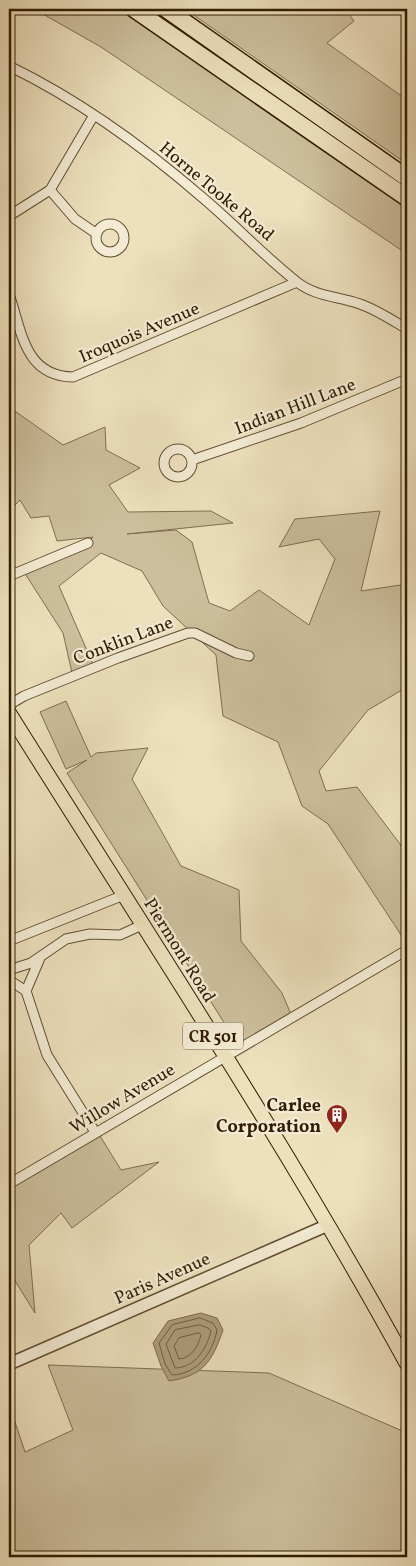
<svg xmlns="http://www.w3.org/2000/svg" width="416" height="1566" font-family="Vollkorn,serif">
<rect width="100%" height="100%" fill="#ede0bd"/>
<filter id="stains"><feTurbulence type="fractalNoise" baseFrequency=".004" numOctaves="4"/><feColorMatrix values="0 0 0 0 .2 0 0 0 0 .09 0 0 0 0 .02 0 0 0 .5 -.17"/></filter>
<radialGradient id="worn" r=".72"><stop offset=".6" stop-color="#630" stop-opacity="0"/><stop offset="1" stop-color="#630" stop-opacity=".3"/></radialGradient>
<path fill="#cdbf9d" stroke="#7f6e50" d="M 34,9 L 121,9 L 407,207 L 407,254 L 101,47 Z
M 185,9 L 345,9 L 354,21 L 327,43 L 407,100 L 407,164 Z
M 9,407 L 63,445 L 105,427 L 106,450 L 140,468 L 109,485 L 128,512 L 211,511 L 233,523 L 127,534 L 176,530 L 192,542 L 209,603 L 230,611 L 259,590 L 309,625 L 335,559 L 319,539 L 279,547 L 295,519 L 380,511 L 361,591 L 407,584 L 407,687 L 368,710 L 319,771 L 326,791 L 357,787 L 400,844 L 407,857 L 407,944 L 328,824 L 302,806 L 278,742 L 223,716 L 216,655 L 163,606 L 142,571 L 101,553 L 59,586 L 95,669 L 73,677 L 63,633 L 24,572 L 80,550 L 93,537 L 57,541 L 49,516 L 31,518 L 20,500 L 9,511 Z
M 66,701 L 91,757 L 96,753 L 148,748 L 132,779 L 181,866 L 239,890 L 241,941 L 282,993 L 293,1019 L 240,1048 L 67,773 L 87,760 L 66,769 L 40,712 Z
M 97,1131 L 121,1170 L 159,1162 L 72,1228 L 61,1213 L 29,1245 L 35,1313 L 9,1271 L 9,1187 Z
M 48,1365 L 269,1373 L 407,1433 L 407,1557 L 9,1557 L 9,1404 L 25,1452 L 73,1430 Z"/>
<path fill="#ad9d7d" stroke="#7b694c" d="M 201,1313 L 217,1318 L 223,1330 C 212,1362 203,1376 169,1381 L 161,1366 L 153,1343 L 168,1321 Z"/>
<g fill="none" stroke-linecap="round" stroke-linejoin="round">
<path stroke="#6f5c40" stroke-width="1" d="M 200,1318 L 213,1323 L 217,1330 C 213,1353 197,1374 172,1375 L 165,1364 L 159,1343 L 172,1325 Z
M 200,1325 L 208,1328 L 211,1331 C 207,1348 195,1368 175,1368 L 166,1344 L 175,1330 Z
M 199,1333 L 201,1335 C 198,1347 191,1358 179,1359 L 174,1346 L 179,1338 Z"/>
<g stroke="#604d31" stroke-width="11">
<path id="minor" d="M 9,66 C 79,100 144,147 203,198 C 235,225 264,256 297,282 C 316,297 338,296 360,304 C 377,310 392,320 407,329
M 50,190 L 75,219 L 97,234
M 9,216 L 50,190 L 94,115
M96 238a14 14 0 1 1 28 0a14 14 0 1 1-28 0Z
M 9,294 C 22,331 24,376 73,377 L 297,282
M164 463a14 14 0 1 1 28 0a14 14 0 1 1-28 0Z
M 192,460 L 301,423 L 407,379
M 9,576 L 88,543
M 9,705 L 24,696 L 118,658 L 188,633 L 195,633 L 236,653 L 249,656
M 9,941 L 124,895
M 9,970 L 31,963 L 66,939 L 90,934 L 120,935 L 142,925
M 9,980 L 26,991 L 47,1055 L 95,1132
M 26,991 L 40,958
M 9,1184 L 407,950"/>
</g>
<g stroke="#604d31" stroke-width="14">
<path id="tertiary" d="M 9,1364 L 328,1225"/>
</g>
<g stroke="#311c02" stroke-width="16">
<path id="primary" d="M 9,713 C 144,929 285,1141 407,1364"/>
</g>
<g stroke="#311c02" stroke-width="19">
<path id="motorway" d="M 134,9 L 407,198
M 166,9 L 407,178"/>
</g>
<use href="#minor" stroke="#f3ebd4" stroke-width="9"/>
<use href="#tertiary" stroke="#f3ebd4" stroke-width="11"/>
<use href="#primary" stroke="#ede0bd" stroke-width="14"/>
<use href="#motorway" stroke="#ede0bd" stroke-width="16"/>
</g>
<defs>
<g id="building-pin" transform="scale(1.125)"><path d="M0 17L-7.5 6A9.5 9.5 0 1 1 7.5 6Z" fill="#8f2418" stroke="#f3ebd4"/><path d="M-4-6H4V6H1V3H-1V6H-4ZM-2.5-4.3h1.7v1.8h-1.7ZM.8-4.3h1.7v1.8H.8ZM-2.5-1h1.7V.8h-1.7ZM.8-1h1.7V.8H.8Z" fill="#fff"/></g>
</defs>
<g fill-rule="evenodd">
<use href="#building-pin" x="337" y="1115"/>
</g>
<g text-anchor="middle" stroke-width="4.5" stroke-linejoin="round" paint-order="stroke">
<rect fill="#f3ebd4" stroke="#6b5a41" stroke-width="1" x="183" y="1022.5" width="60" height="27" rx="4"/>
<g font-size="16" font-weight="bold" fill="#311c02">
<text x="213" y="1042">CR 501</text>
</g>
<g font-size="18" fill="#311c02" stroke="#f3ebd4">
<text transform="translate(217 191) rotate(40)" y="6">Horne Tooke Road</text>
<text transform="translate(139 332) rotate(-23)" y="6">Iroquois Avenue</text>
<text transform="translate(295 406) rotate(-21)" y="6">Indian Hill Lane</text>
<text transform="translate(123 640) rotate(-21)" y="6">Conklin Lane</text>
<text transform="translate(180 950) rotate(58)" y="6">Piermont Road</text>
<text transform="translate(122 1098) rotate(-31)" y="6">Willow Avenue</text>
<text transform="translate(162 1278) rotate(-24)" y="6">Paris Avenue</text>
</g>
<g font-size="18" font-weight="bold" fill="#311c02" stroke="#f3ebd4" text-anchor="end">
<text x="321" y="1111">Carlee<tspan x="321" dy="21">Corporation</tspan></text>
</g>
</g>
<rect width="416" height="1566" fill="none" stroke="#ede0bd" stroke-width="30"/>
<rect x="10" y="10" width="396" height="1546" fill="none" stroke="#311c02" stroke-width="2.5"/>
<rect x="15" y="15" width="386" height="1536" fill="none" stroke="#311c02"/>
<rect width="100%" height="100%" filter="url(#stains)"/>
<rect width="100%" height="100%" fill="url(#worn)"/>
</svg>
